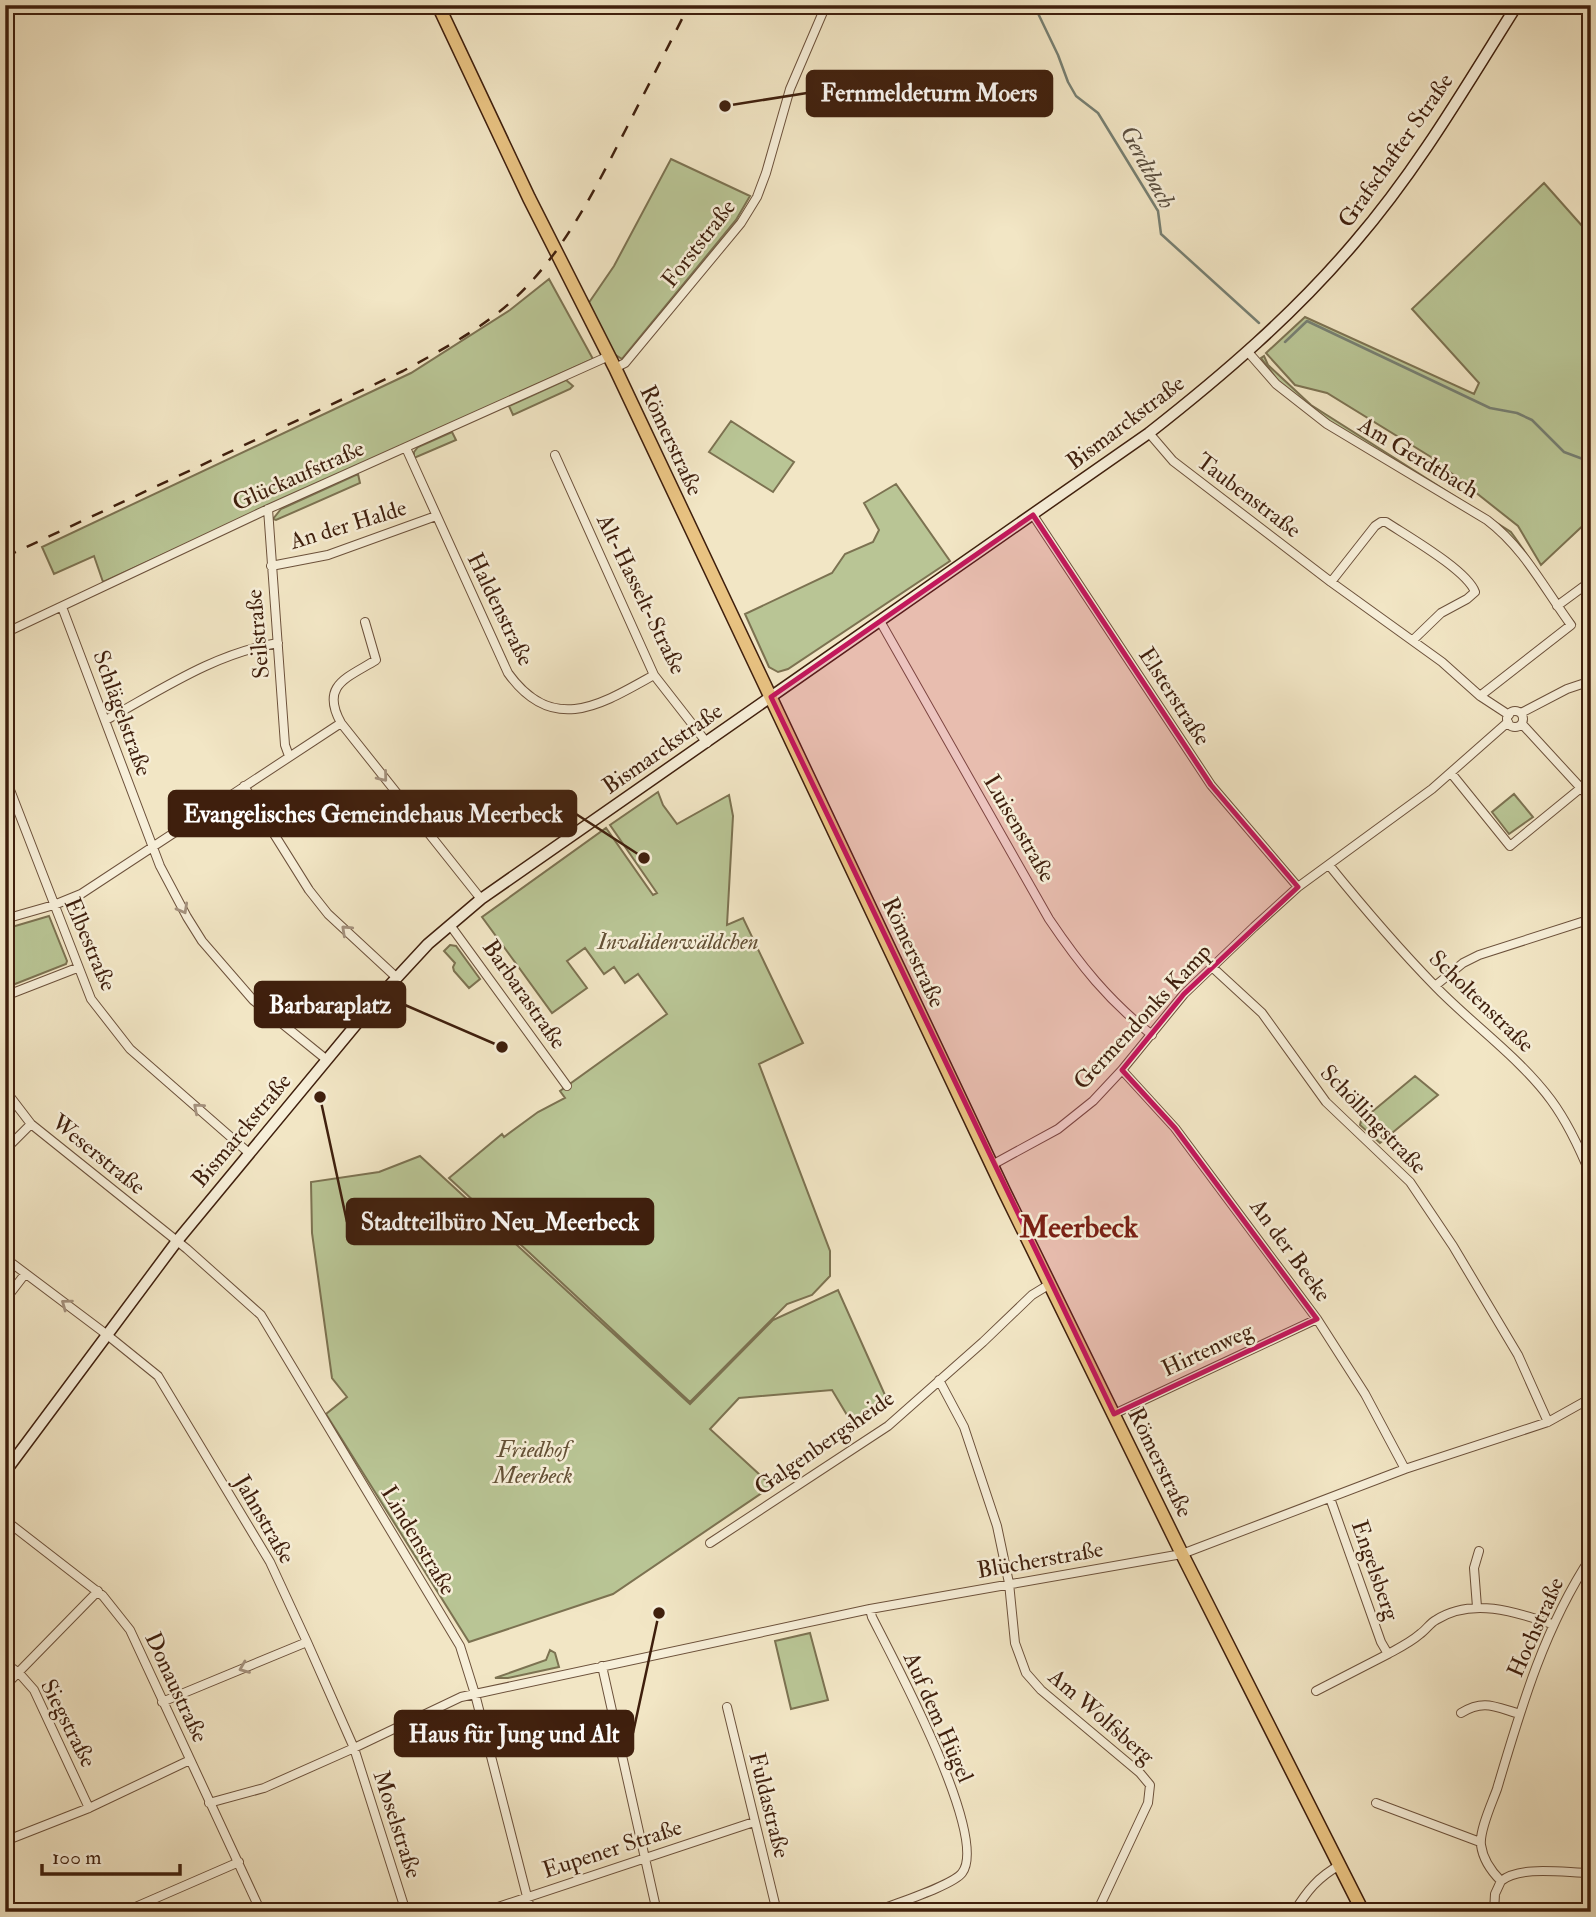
<svg xmlns="http://www.w3.org/2000/svg" width="1596" height="1917" font-family="'IM FELL Double Pica',serif">
<rect width="100%" height="100%" fill="#f2e6c5"/>
<filter id="stains"><feTurbulence type="fractalNoise" baseFrequency=".00286" numOctaves="4"/><feColorMatrix values="0 0 0 0 .2 0 0 0 0 .09 0 0 0 0 .02 0 0 0 .5 -.17"/></filter>
<radialGradient id="worn" r=".72"><stop offset=".6" stop-color="#630" stop-opacity="0"/><stop offset="1" stop-color="#630" stop-opacity=".3"/></radialGradient>
<path fill="#b9c595" stroke="#7c7251" stroke-width="2" d="M 671,159 L 750,196 L 736,220 L 622,359 L 614,354 L 588,304 L 614,266 Z
M 1544,183 L 1591,236 L 1591,518 L 1541,565 L 1518,526 L 1431,457 L 1327,393 L 1295,385 L 1266,353 L 1305,317 L 1474,394 L 1479,383 L 1412,309 Z
M 549,279 L 593,359 L 103,582 L 94,556 L 54,574 L 42,547 L 411,373 L 510,310 Z
M 1264,356 L 1268,365 L 1311,405 L 1511,532 C 1533,562 1552,594 1575,624 L 1572,626 L 1514,541 L 1330,422 L 1279,382 L 1261,358 Z
M 566,380 L 573,386 L 570,389 L 513,415 L 509,406 Z
M 731,421 L 794,462 L 773,492 L 709,452 Z
M 452,432 L 456,440 L 414,458 L 414,452 L 418,447 Z
M 358,474 L 360,483 L 276,520 L 273,519 L 281,509 Z
M 896,484 L 950,561 L 788,669 L 778,672 L 769,667 L 745,614 L 832,573 L 845,554 L 873,542 L 879,530 L 864,503 Z
M 658,792 L 663,805 L 677,824 L 729,795 L 733,816 L 727,925 L 743,918 L 803,1043 L 759,1064 L 830,1251 L 830,1276 L 812,1295 L 787,1304 L 690,1402 L 449,1178 L 502,1134 L 504,1137 L 538,1112 L 565,1098 L 560,1091 L 667,1014 L 638,974 L 625,983 L 614,967 L 604,974 L 585,948 L 567,961 L 587,988 L 552,1013 L 482,917 L 606,828 L 653,895 L 657,893 L 610,825 Z
M 1514,794 L 1533,817 L 1509,834 L 1492,812 Z
M 49,916 L 67,961 L 66,964 L 5,988 L 5,929 Z
M 450,945 L 456,946 L 480,979 L 469,988 L 454,971 L 453,967 L 455,963 L 444,951 Z
M 1415,1076 L 1438,1095 L 1380,1143 L 1360,1125 L 1361,1121 Z
M 420,1156 L 690,1404 L 773,1320 L 838,1290 L 889,1404 L 856,1430 L 832,1390 L 739,1398 L 710,1429 L 772,1486 L 613,1594 L 469,1642 L 326,1414 L 347,1397 L 332,1378 L 312,1233 L 311,1182 L 379,1172 Z
M 810,1633 L 828,1700 L 791,1709 L 775,1641 Z
M 550,1650 L 555,1653 L 559,1667 L 508,1678 L 495,1678 L 546,1660 Z"/>
<g fill="none" stroke-linecap="round" stroke-linejoin="round">
<path stroke="#767f72" stroke-width="2.5" d="M 1034,5 L 1058,55 L 1068,82 L 1076,96 L 1098,113 L 1158,211 L 1161,234 L 1259,323
M 1285,342 L 1307,321 L 1490,408 L 1517,413 L 1532,420 L 1564,452 L 1591,462"/>
<g stroke="#6c513b" stroke-width="10">
<path id="street" d="M 1248,352 L 1276,384 L 1327,424 L 1487,520 C 1524,548 1544,588 1571,625 L 1480,696
M 615,368 L 625,363 L 741,223 L 757,197 L 766,173 L 790,89 L 826,5
M 1149,433 L 1173,461 L 1331,582 L 1442,662 L 1480,696 L 1509,715
M 406,448 L 508,673 C 553,736 602,704 654,675
M 555,455 L 654,675 L 707,743
M 268,509 L 285,745 L 289,756
M 1033,515 L 1211,785 L 1298,887
M 271,566 L 328,555 L 436,516
M 1331,582 L 1375,526 L 1381,522 L 1386,522 C 1407,536 1467,570 1475,592 L 1467,599 L 1441,613 L 1413,640
M 1557,606 L 1591,581
M 62,607 L 160,866 L 187,917 L 202,941 L 253,1000 L 327,1060
M 880,621 L 1049,919 C 1080,965 1108,1000 1152,1035
M 365,622 L 376,660 C 347,678 320,685 341,723 L 481,899
M 5,633 L 268,509 L 609,356
M1507 719a8 8 0 1 1 16 0a8 8 0 1 1-16 0Z
M 1521,713 L 1567,689 L 1591,681
M 106,720 C 161,690 215,653 278,643
M 1522,724 L 1591,799
M 1451,773 L 1510,846 L 1582,787
M 5,777 L 91,999 L 130,1049 L 249,1153
M 244,786 L 309,890 L 328,914 L 396,977
M 1329,865 C 1363,907 1398,948 1436,987 C 1473,1025 1519,1057 1551,1100 C 1568,1123 1580,1149 1591,1176
M 5,919 L 54,905 L 81,894 L 341,723
M 450,925 L 567,1086
M 1212,967 L 1262,1013 L 1326,1102 L 1410,1182 L 1453,1246 L 1518,1355 L 1548,1422
M 1435,986 L 1463,963 L 1479,955 L 1591,919
M 5,996 L 77,968
M 1122,1070 L 1175,1128 L 1317,1319 L 1365,1394 L 1405,1469
M 5,1090 L 31,1124 L 187,1249 L 261,1315 L 460,1646 L 475,1694 L 531,1912
M 5,1150 L 31,1124
M 992,1165 L 1058,1129 L 1093,1101 L 1122,1070 L 1184,994 L 1254,927 L 1298,887 L 1432,789 L 1508,722
M 5,1258 L 106,1334 L 158,1376 L 270,1562 L 307,1642 L 354,1748 L 406,1912
M 5,1300 L 25,1274
M 939,1380 L 964,1427 L 997,1526 L 1009,1583 L 1015,1643 L 1026,1673 L 1041,1690 L 1140,1773 L 1150,1785 L 1148,1803 L 1097,1912
M 1114,1414 L 1317,1319
M 1330,1498 L 1381,1642 L 1388,1654 C 1399,1648 1411,1642 1420,1634 C 1426,1630 1430,1623 1436,1620 C 1472,1597 1516,1612 1552,1624
M 5,1520 L 103,1596 L 130,1630 L 261,1912
M 710,1543 L 888,1426 L 983,1342 L 1032,1295 L 1050,1284
M 1477,1607 L 1474,1568 L 1479,1551
M 870,1609 L 872,1617 C 892,1657 990,1837 962,1873 C 952,1886 893,1904 875,1912
M 5,1663 L 19,1673 L 34,1690 L 89,1808
M 602,1666 L 657,1912
M 5,1686 L 98,1591
M 1316,1691 L 1388,1654
M 162,1702 L 307,1642
M 727,1707 L 777,1912
M 1461,1713 C 1484,1699 1495,1707 1520,1714
M 209,1803 L 264,1788 L 354,1748 L 461,1697 L 475,1694 L 870,1609 L 1182,1554 L 1405,1469 L 1548,1422 L 1591,1398
M 1376,1803 L 1480,1842
M 5,1841 L 89,1808 L 190,1760
M 1501,1881 C 1491,1871 1483,1860 1481,1845 C 1479,1831 1492,1803 1497,1789 C 1521,1708 1544,1628 1591,1557
M 1501,1881 C 1521,1865 1565,1873 1591,1873
M 124,1912 L 239,1862
M 483,1912 L 754,1822
M 1294,1912 C 1307,1891 1318,1877 1340,1865
M 1494,1912 L 1495,1894 L 1501,1881"/>
</g>
<g stroke="#3f1f0d" stroke-width="13">
<path id="secondary" d="M 5,1472 L 177,1241 L 378,998 L 428,944 L 481,899 L 1149,433 C 1223,375 1294,314 1355,242 C 1418,169 1466,86 1517,5"/>
</g>
<g stroke="#3f1f0d" stroke-width="15">
<path id="primary" d="M 438,5 L 529,198 L 615,368 L 1004,1191 L 1182,1554 L 1363,1912"/>
</g>
<use href="#street" stroke="#f7efd9" stroke-width="8"/>
<use href="#secondary" stroke="#f7efd9" stroke-width="10"/>
<use href="#primary" stroke="#e9c382" stroke-width="12"/>
<path stroke="#3f1f0d" stroke-width="2.5" stroke-dasharray="12 12" stroke-linecap="butt" d="M 5,557 L 403,371 C 436,353 470,335 499,312 C 558,265 592,195 626,129 C 647,88 668,47 689,5"/>
</g>
<defs><path id="oneway-chevron" d="M-2-3.5L2.5 0L-2 3.5" fill="none" stroke-width="1.6" stroke-linecap="round" stroke-linejoin="round" transform="scale(1.75)"/></defs>
<g stroke="#a4917d">
<use href="#oneway-chevron" transform="translate(383 777) rotate(51)"/>
<use href="#oneway-chevron" transform="translate(183 909) rotate(61)"/>
<use href="#oneway-chevron" transform="translate(346 930) rotate(-137)"/>
<use href="#oneway-chevron" transform="translate(198 1108) rotate(-139)"/>
<use href="#oneway-chevron" transform="translate(66 1304) rotate(-144)"/>
<use href="#oneway-chevron" transform="translate(244 1668) rotate(158)"/>
</g>
<path fill="#c2185b" fill-opacity="0.2" stroke="#c2185b" stroke-width="5" stroke-linejoin="round" d="M 1033,515 L 1211,785 L 1298,887 L 1184,994 L 1122,1070 L 1175,1128 L 1317,1319 L 1114,1414 L 771,697 Z"/>
<g text-anchor="middle" stroke-width="5" stroke-linejoin="round" paint-order="stroke">
<g font-size="23" fill="#3f1f0d" stroke="#f7efd9">
<text transform="translate(1395 150) rotate(-55)" y="8">Grafschafter Straße</text>
<text transform="translate(698 243) rotate(-52)" y="8">Forststraße</text>
<text transform="translate(1125 422) rotate(-37)" y="8">Bismarckstraße</text>
<text transform="translate(672 440) rotate(65)" y="8">Römerstraße</text>
<text transform="translate(1419 457) rotate(31)" y="8">Am Gerdtbach</text>
<text transform="translate(298 475) rotate(-24)" y="8">Glückaufstraße</text>
<text transform="translate(1249 495) rotate(37)" y="8">Taubenstraße</text>
<text transform="translate(348 524) rotate(-17)" y="8">An der Halde</text>
<text transform="translate(642 594) rotate(64)" y="8">Alt-Hasselt-Straße</text>
<text transform="translate(501 609) rotate(64)" y="8">Haldenstraße</text>
<text transform="translate(257 634) rotate(-95)" y="8">Seilstraße</text>
<text transform="translate(1175 696) rotate(57)" y="8">Elsterstraße</text>
<text transform="translate(123 713) rotate(70)" y="8">Schlägelstraße</text>
<text transform="translate(662 748) rotate(-35)" y="8">Bismarckstraße</text>
<text transform="translate(1020 828) rotate(60)" y="8">Luisenstraße</text>
<text transform="translate(91 944) rotate(67)" y="8">Elbestraße</text>
<text transform="translate(914 952) rotate(65)" y="8">Römerstraße</text>
<text transform="translate(525 994) rotate(55)" y="8">Barbarastraße</text>
<text transform="translate(1482 1001) rotate(44)" y="8">Scholtenstraße</text>
<text transform="translate(1142 1016) rotate(-47)" y="8">Germendonks Kamp</text>
<text transform="translate(1374 1119) rotate(46)" y="8">Schöllingstraße</text>
<text transform="translate(241 1130) rotate(-50)" y="8">Bismarckstraße</text>
<text transform="translate(99 1154) rotate(39)" y="8">Weserstraße</text>
<text transform="translate(1291 1250) rotate(54)" y="8">An der Beeke</text>
<text transform="translate(1207 1349) rotate(-25)" y="8">Hirtenweg</text>
<text transform="translate(824 1442) rotate(-35)" y="8">Galgenbergsheide</text>
<text transform="translate(1161 1462) rotate(64)" y="8">Römerstraße</text>
<text transform="translate(265 1519) rotate(60)" y="8">Jahnstraße</text>
<text transform="translate(419 1540) rotate(59)" y="8">Lindenstraße</text>
<text transform="translate(1040 1559) rotate(-10)" y="8">Blücherstraße</text>
<text transform="translate(1376 1570) rotate(71)" y="8">Engelsberg</text>
<text transform="translate(1535 1627) rotate(-66)" y="8">Hochstraße</text>
<text transform="translate(177 1687) rotate(65)" y="8">Donaustraße</text>
<text transform="translate(1102 1716) rotate(41)" y="8">Am Wolfsberg</text>
<text transform="translate(939 1717) rotate(66)" y="8">Auf dem Hügel</text>
<text transform="translate(69 1723) rotate(63)" y="8">Siegstraße</text>
<text transform="translate(770 1805) rotate(76)" y="8">Fuldastraße</text>
<text transform="translate(398 1824) rotate(72)" y="8">Moselstraße</text>
<text transform="translate(612 1848) rotate(-18)" y="8">Eupener Straße</text>
</g>
<g font-size="23" font-style="italic" fill="#645136" stroke="#f7efd9">
<text x="678" y="949">Invalidenwäldchen</text>
<text x="533" y="1457">Friedhof<tspan x="533" dy="26">Meerbeck</tspan></text>
</g>
<g font-size="24" font-style="italic" fill="#5b4f40" stroke="#f7efd9">
<text transform="translate(1148 167) rotate(62)" y="8">Gerdtbach</text>
</g>
<g font-size="30" font-weight="bold" fill="#7a1f14" stroke="#f7efd9">
<text x="1079" y="1237">Meerbeck</text>
</g>
</g>
<path fill="none" stroke="#3f1f0d" stroke-width="2.5" d="M725 106L807 93M644 858L576 814M502 1047L405 1005M320 1097L347 1222M659 1613L633 1733"/>
<g fill="#3f1f0d" stroke="#f7efd9" stroke-width="2.5">
<circle cx="725" cy="106" r="7"/>
<circle cx="644" cy="858" r="7"/>
<circle cx="502" cy="1047" r="7"/>
<circle cx="320" cy="1097" r="7"/>
<circle cx="659" cy="1613" r="7"/>
</g>
<g fill="#3f1f0d" stroke="#3f1f0d" stroke-width="2.5">
<rect x="807" y="71" width="245" height="45" rx="7"/>
<rect x="169" y="791" width="407" height="45" rx="7"/>
<rect x="255" y="982" width="150" height="45" rx="7"/>
<rect x="347" y="1199" width="306" height="45" rx="7"/>
<rect x="395" y="1711" width="238" height="45" rx="7"/>
</g>
<g font-size="24" text-anchor="middle" font-weight="bold" fill="#fff">
<text x="929" y="101">Fernmeldeturm Moers</text>
<text x="373" y="822">Evangelisches Gemeindehaus Meerbeck</text>
<text x="330" y="1013">Barbaraplatz</text>
<text x="500" y="1230">Stadtteilbüro Neu_Meerbeck</text>
<text x="514" y="1742">Haus für Jung und Alt</text>
</g>
<rect width="1596" height="1917" fill="none" stroke="#f2e6c5" stroke-width="28"/>
<rect x="7" y="7" width="1582" height="1903" fill="none" stroke="#3f1f0d" stroke-width="3.5"/>
<rect x="14" y="14" width="1568" height="1889" fill="none" stroke="#3f1f0d" stroke-width="2"/>
<path d="M42 1864v10h138v-10" fill="none" stroke="#3f1f0d" stroke-width="3.5"/>
<text x="52" y="1864" font-size="21" fill="#3f1f0d" stroke="#f7efd9" stroke-width="5" paint-order="stroke">100 m</text>
<rect width="100%" height="100%" filter="url(#stains)"/>
<rect width="100%" height="100%" fill="url(#worn)"/>
</svg>
